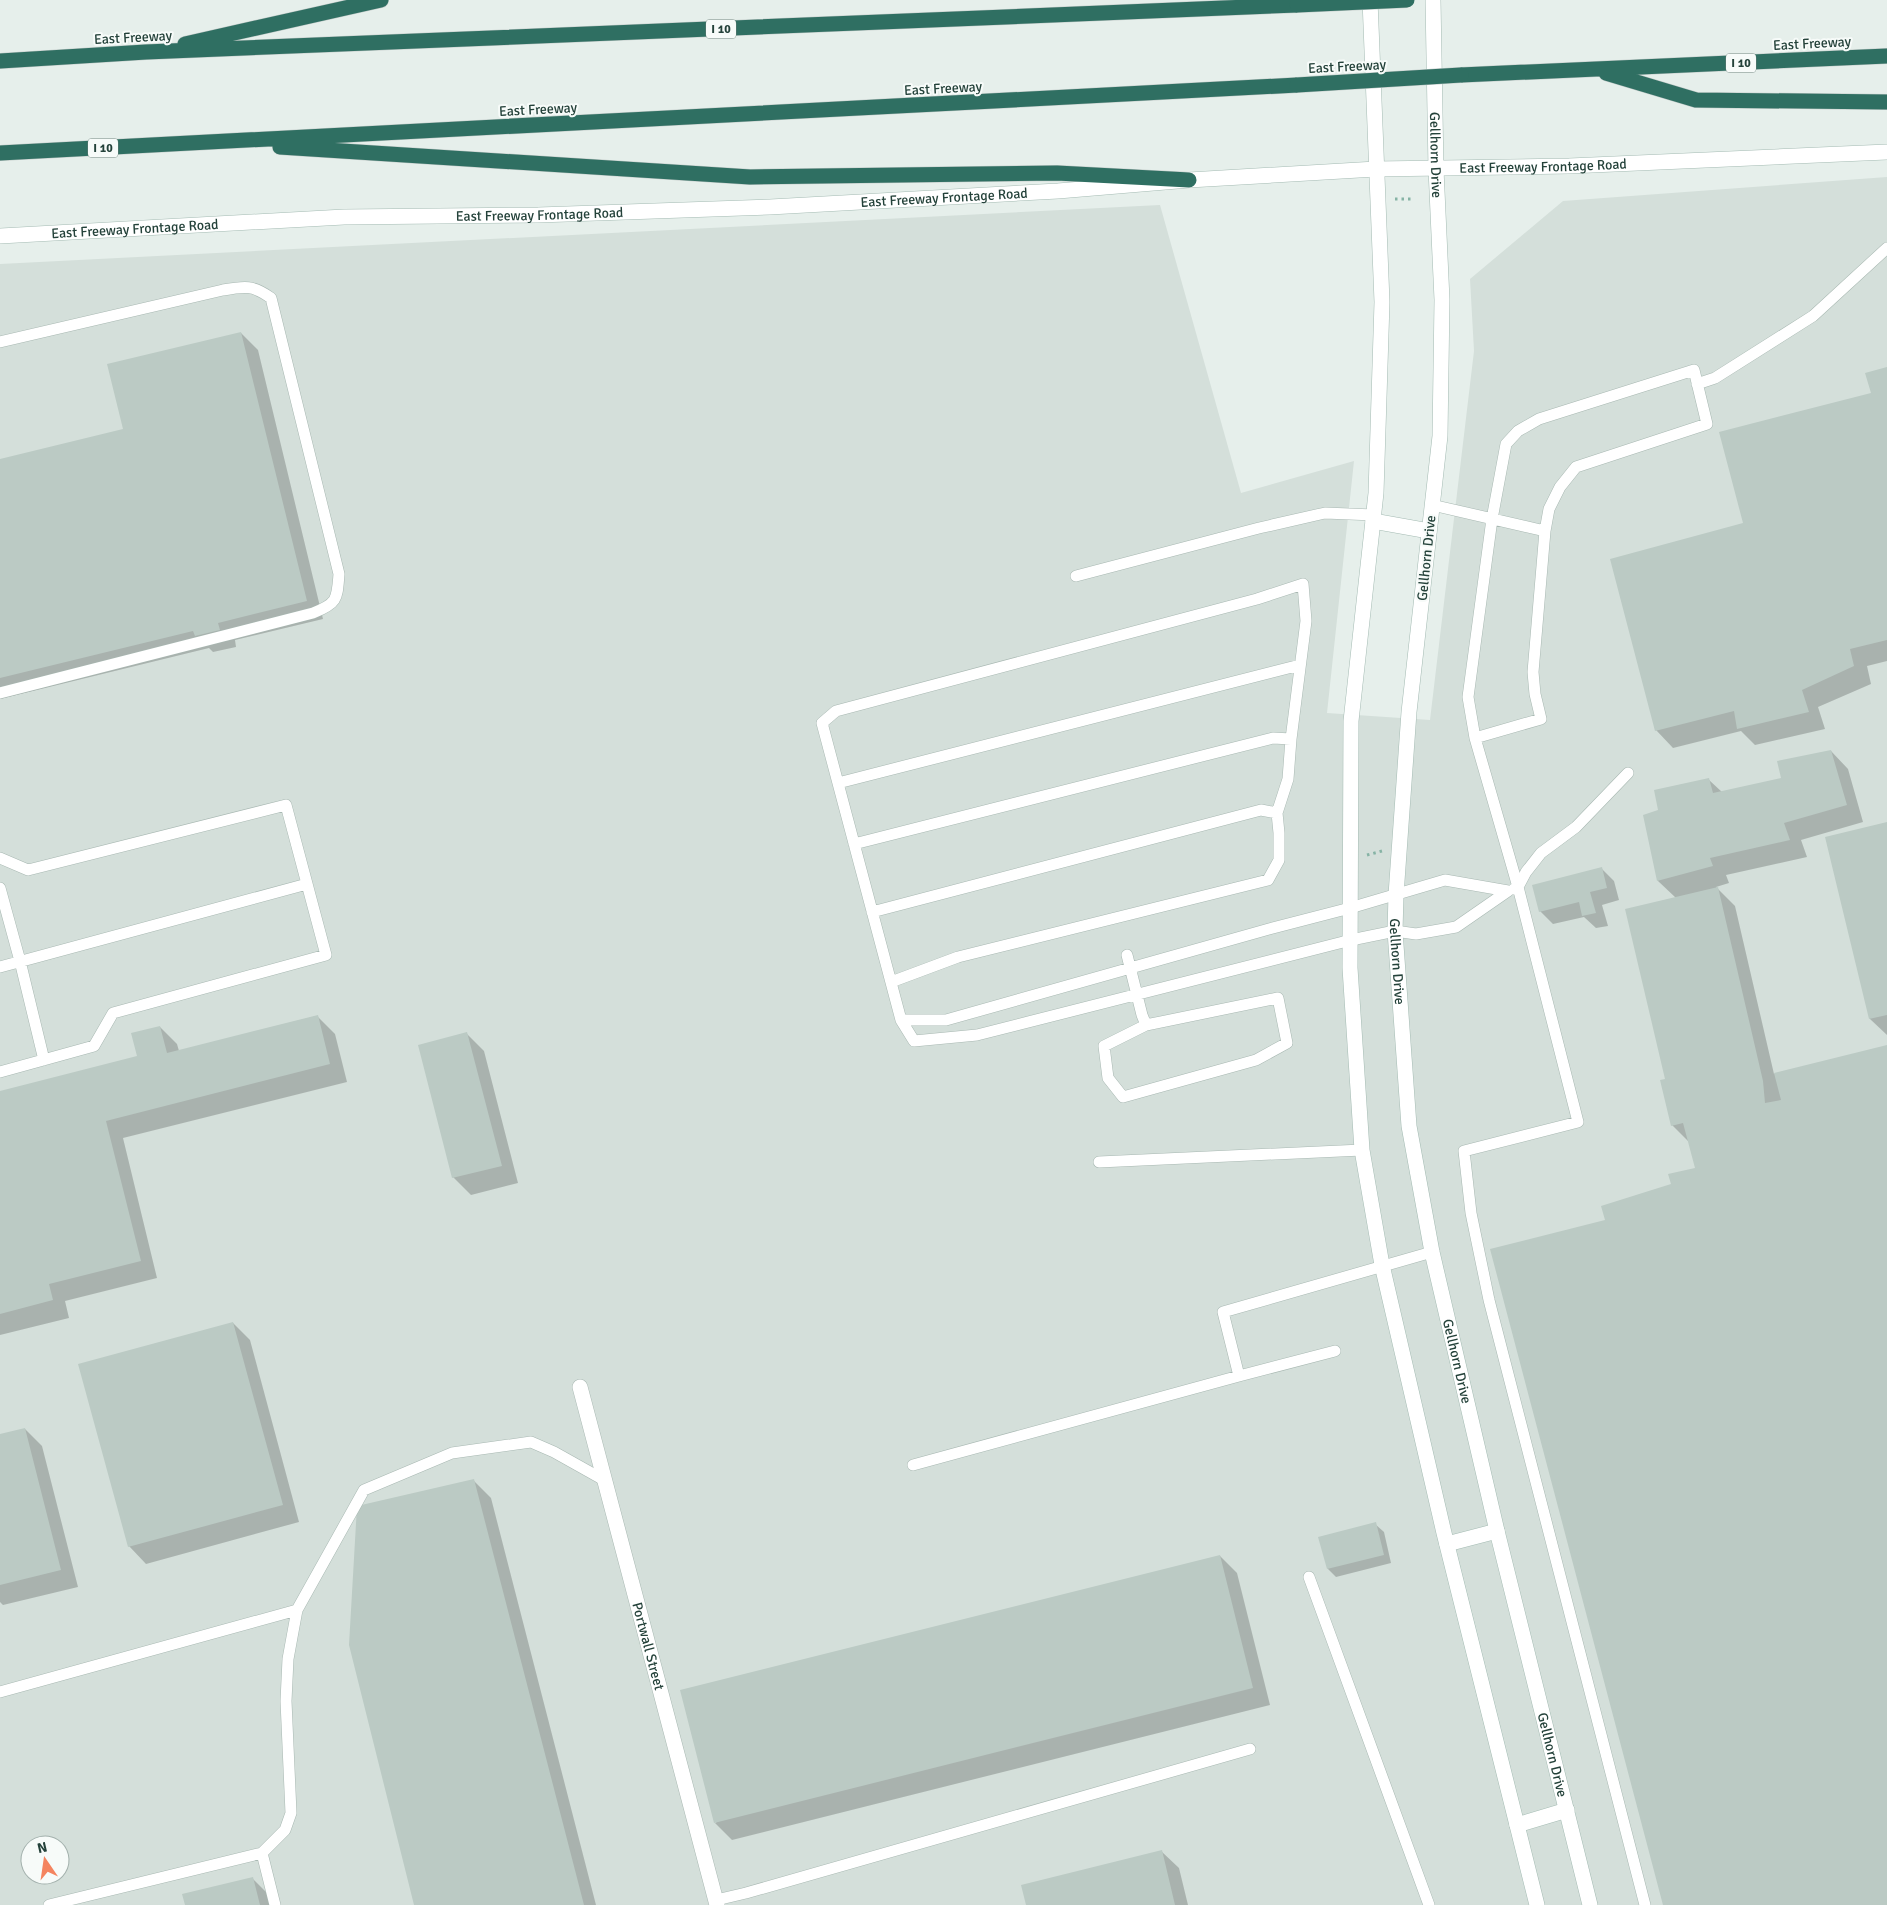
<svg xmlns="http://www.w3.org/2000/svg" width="1887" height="1905" font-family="Signika,sans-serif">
<rect width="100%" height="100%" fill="#e6efeb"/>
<path fill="#d4dfda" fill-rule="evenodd" d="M 1887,177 L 1887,1905 L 0,1905 L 0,264 L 1160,205 L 1241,493 L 1354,461 L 1327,713 L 1430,720 L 1474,351 L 1470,279 L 1563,201 ZM 30,1845 L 60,1845 L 60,1875 L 30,1875 Z"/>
<path fill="#0003" d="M 241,333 L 258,350 L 323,619 L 235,640 L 236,647 L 213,652 L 209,648 L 0,699 L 0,460 L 124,430 Z
M 1887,369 L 1887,661 L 1867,666 L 1871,684 L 1818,707 L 1825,729 L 1755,745 L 1741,731 L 1673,748 L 1656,730 L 1744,524 L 1873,394 Z
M 1831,751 L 1848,769 L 1863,822 L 1801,840 L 1807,857 L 1726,875 L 1729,883 L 1716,887 L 1735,906 L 1774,1074 L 1887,1046 L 1887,1905 L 1665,1905 L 1606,1221 L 1672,1185 L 1697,1169 L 1690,1143 L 1672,1125 L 1666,1080 L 1676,898 L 1658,881 L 1660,811 L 1709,780 L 1722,792 L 1782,779 Z
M 1887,823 L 1887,1035 L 1870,1019 L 1826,838 Z
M 1601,868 L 1614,881 L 1619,900 L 1602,905 L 1608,926 L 1596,928 L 1584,917 L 1553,924 L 1540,911 Z
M 317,1016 L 335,1034 L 347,1082 L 123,1138 L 157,1278 L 65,1301 L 69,1318 L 0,1335 L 0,1092 L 138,1057 L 160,1027 L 177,1044 L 179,1051 Z
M 467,1034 L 484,1051 L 518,1183 L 471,1195 L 453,1177 Z
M 233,1323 L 250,1340 L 299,1522 L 146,1564 L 129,1546 Z
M 25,1429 L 42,1446 L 78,1587 L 3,1605 L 0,1602 L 0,1435 Z
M 474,1481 L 491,1498 L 596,1905 L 415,1905 Z
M 1375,1524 L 1384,1532 L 1391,1563 L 1336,1577 L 1328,1569 L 1320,1538 Z
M 1220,1556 L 1237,1573 L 1270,1705 L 732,1840 L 715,1823 Z
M 1161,1851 L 1179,1868 L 1188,1905 L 1027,1905 Z
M 253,1879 L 270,1896 L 273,1905 L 186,1905 Z"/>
<path fill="#bbcac4" d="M 241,332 L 307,601 L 218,623 L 220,630 L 195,636 L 193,631 L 0,678 L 0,459 L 123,429 L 107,364 Z
M 1887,367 L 1887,640 L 1850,649 L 1854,666 L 1802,690 L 1809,712 L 1737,729 L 1734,711 L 1655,731 L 1610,559 L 1743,523 L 1719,432 L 1871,393 L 1865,373 Z
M 1831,750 L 1847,805 L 1784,823 L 1790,840 L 1710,858 L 1713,866 L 1657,881 L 1643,815 L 1658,810 L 1654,790 L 1709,778 L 1713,793 L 1781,778 L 1777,761 Z
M 1887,822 L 1887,1015 L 1869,1019 L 1825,837 Z
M 1602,867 L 1607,888 L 1590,892 L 1596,913 L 1582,916 L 1579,902 L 1539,912 L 1532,885 Z
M 1718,887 L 1763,1081 L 1765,1103 L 1781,1100 L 1774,1073 L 1887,1045 L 1887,1905 L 1663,1905 L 1490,1249 L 1605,1220 L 1601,1206 L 1671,1184 L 1668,1174 L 1695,1168 L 1683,1123 L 1671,1126 L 1660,1080 L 1665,1079 L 1625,909 Z
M 318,1015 L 330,1064 L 106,1121 L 141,1261 L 49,1284 L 53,1300 L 0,1314 L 0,1091 L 137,1056 L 131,1033 L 160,1026 L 167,1053 Z
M 467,1032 L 502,1166 L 452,1178 L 418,1045 Z
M 233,1322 L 283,1505 L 128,1547 L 78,1364 Z
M 25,1428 L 61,1570 L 0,1585 L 0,1434 Z
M 474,1479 L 584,1905 L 414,1905 L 349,1645 L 357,1506 Z
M 1376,1522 L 1384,1555 L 1327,1569 L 1318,1537 Z
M 1220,1555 L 1253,1688 L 714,1823 L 680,1690 Z
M 1162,1850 L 1175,1905 L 1026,1905 L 1021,1885 Z
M 253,1877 L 260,1905 L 185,1905 L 182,1894 Z"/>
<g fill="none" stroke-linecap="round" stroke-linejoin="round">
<g stroke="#a8b8b2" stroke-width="12">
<path id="service" d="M 0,342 L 223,290 C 245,286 253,285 271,298 L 339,574 C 337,599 338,603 313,613 L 0,693
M 1697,384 L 1715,378 L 1813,316 L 1887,248
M 1432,505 L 1545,531
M 1076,576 L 1259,528 L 1325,513 L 1374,515
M 1475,738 L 1541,719 L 1535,694 L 1533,672 L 1545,531 L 1549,509 L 1560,487 L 1576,467 L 1707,424 L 1694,370 L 1539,419 L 1518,431 L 1506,444 L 1492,519 L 1468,697 L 1475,738 L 1518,887 L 1578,1122 L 1464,1151 L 1471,1213 L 1489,1300 L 1645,1905
M 838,783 L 1300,665
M 854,844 L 1273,738 L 1291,739
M 0,858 L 28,870 L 286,805 L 326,955 L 113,1013 L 94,1046 L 0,1072
M 0,888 L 20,961 L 44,1060
M 1514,889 L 1518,887 L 1526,872 L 1541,853 L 1576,827 L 1628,773
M 872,912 L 1261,810 L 1277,813
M 1127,955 L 1142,1015 L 1146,1025 L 1278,998 L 1287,1043 L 1256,1060 L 1123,1097 L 1108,1078 L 1104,1046 L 1146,1025
M 0,967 L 307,884
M 891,982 L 958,957 L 1268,880 L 1279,860 L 1279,833 L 1277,813 L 1288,779 L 1291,739 L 1306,621 L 1303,584 L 1257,599 L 836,711 L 822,723 L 901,1020 L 946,1020 L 1269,929 L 1350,908 L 1445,880 L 1508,891 L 1456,927 L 1416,934 L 1395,931 L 1351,940 L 977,1035 L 914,1041 L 901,1020
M 1099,1162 L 1362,1150
M 1239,1376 L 1335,1351
M 913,1465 L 1239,1376 L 1223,1312 L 1432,1252
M 1309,1577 L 1429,1905
M 0,1692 L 297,1610 L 364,1490 L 452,1453 L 531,1442 L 554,1452 L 604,1480
M 262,1853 L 285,1830 L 291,1813 L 286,1701 L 288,1659 L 297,1610
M 716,1900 L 746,1893 L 1250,1749
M 49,1905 L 262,1853 L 275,1905"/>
</g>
<g stroke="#a8b8b2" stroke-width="16">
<g id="minor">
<path id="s1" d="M 580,1387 L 717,1905"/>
</g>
</g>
<g stroke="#a4bbb3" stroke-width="16">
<g id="secondary">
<path d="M 1370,0 L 1382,302 L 1376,493 L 1351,721 L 1350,968 L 1362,1150 L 1382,1265 L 1444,1533 L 1537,1905"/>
<path id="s2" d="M 1433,0 L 1436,169 L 1442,300 L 1440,436 L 1409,712 L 1396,895 L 1395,931 L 1409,1126 L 1432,1252 L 1497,1531 L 1590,1905"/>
<path id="s3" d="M 0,236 L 344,217 L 538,215 L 770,207 L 1058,191 L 1189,180 L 1376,169 L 1569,166 L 1887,152"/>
<path d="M 1373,521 L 1429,531"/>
<path d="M 1447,1544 L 1497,1531"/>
<path d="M 1517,1825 L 1567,1810"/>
</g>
</g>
<g stroke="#c2cac8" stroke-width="16">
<path id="motorway" d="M 185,44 L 381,0
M 0,61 L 146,52 L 1297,5
M 1606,73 L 1696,100 L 1887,102
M 1461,75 L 1887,56
M 280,147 L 750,177 L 1057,173 L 1189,180
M 0,153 L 1297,85"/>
</g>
<path stroke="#86b3a5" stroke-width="3" stroke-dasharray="2.5 4" stroke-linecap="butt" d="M 1395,199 L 1412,199
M 1367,855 L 1382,851"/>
<use href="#service" stroke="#fff" stroke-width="11"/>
<use href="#minor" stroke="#fff" stroke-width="15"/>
<use href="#secondary" stroke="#fff" stroke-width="15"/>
<use href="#motorway" stroke="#2f6f62" stroke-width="15"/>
<g stroke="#c2cac8" stroke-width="16" stroke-linecap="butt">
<path id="motorway-bridge" d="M 1297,5 L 1407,0
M 1297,85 L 1461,75"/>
</g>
<use href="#motorway-bridge" stroke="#2f6f62" stroke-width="15"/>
</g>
<g text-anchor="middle" stroke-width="4" stroke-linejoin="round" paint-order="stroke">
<g fill="#f7fbf9" stroke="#637a73" stroke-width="1">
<rect x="706" y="19.5" width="30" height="19" rx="4"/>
<rect x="1726" y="53.5" width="30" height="19" rx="4"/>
<rect x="88" y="138.5" width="30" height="19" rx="4"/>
</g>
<g font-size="12" font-weight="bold" fill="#24423a">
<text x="721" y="33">I 10</text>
<text x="1741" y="67">I 10</text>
<text x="103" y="152">I 10</text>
</g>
<g font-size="14" fill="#24423a" stroke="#f7fbf9">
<text transform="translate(133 37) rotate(-3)" y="5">East Freeway</text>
<text transform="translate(1812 43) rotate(-3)" y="5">East Freeway</text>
<text transform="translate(1347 66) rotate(-3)" y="5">East Freeway</text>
<text transform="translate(943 88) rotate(-3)" y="5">East Freeway</text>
<text transform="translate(538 109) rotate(-3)" y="5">East Freeway</text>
<text dy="5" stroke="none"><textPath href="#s2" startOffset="155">Gellhorn Drive</textPath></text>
<text dy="5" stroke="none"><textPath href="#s3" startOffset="1545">East Freeway Frontage Road</textPath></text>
<text dy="5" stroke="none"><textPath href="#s3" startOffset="945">East Freeway Frontage Road</textPath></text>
<text dy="5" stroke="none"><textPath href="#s3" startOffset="540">East Freeway Frontage Road</textPath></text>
<text dy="5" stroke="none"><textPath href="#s3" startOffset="135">East Freeway Frontage Road</textPath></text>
<text transform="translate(1426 558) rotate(-84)" y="5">Gellhorn Drive</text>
<text dy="5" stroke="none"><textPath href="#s2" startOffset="964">Gellhorn Drive</textPath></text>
<text dy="5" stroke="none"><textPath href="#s2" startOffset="1369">Gellhorn Drive</textPath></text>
<text dy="5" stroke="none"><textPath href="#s1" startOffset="268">Portwall Street</textPath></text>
<text dy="5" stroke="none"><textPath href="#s2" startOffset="1774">Gellhorn Drive</textPath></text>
</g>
</g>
<g transform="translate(45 1860) rotate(347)"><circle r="24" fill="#f7fbf9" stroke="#a3b1ad"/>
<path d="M0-4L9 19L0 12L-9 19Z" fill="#f4845f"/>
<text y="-8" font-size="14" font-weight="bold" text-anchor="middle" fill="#24423a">N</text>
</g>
</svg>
